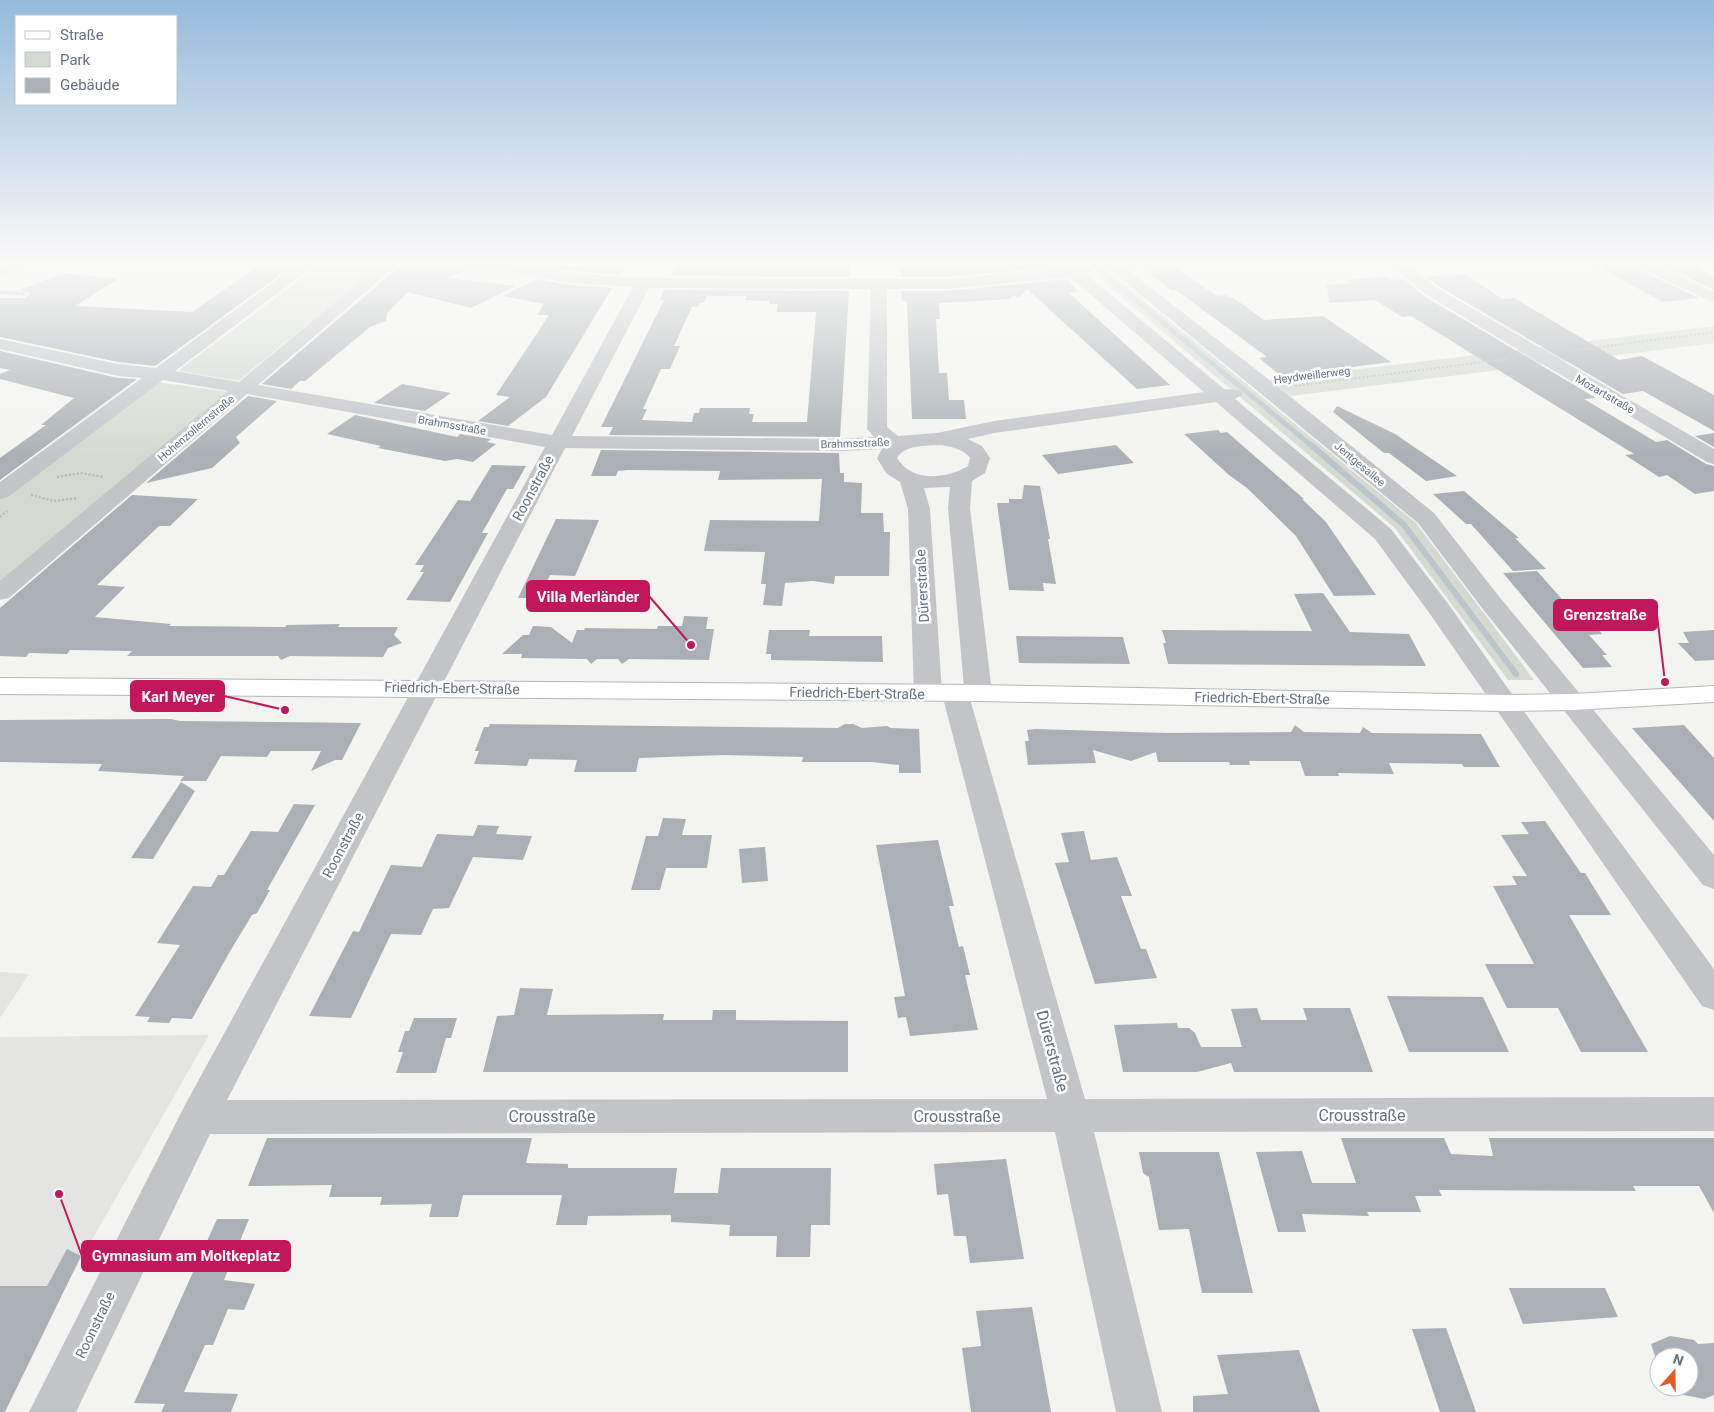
<svg xmlns="http://www.w3.org/2000/svg" width="1714" height="1412" font-family="Roboto,sans-serif">
<rect width="100%" height="100%" fill="#f3f4ef"/>
<path fill="#e4e5e3" d="M 0,972 L 29,974 L 0,1018 Z
M 209,1035 L 65,1287 L 2,1412 L 0,1412 L 0,1037 Z"/>
<path fill="#d4dad1" d="M 322,263 L 382,263 L 238,381 L 178,371 Z
M 1112,274 L 1416,523 L 1534,680 L 1508,680 L 1395,528 L 1097,276 Z
M 1714,326 L 1714,343 L 1291,396 L 1270,380 Z
M 141,380 L 231,392 L 0,585 L 0,485 Z"/>
<g fill="none" stroke-linecap="round" stroke-linejoin="round">
<path stroke="#bac4ca" stroke-width="5" d="M 1091,263 L 1312,446"/>
<path stroke="#bac4ca" stroke-width="6" d="M 1311,445 L 1404,525 L 1516,674"/>
</g>
<path fill="#aab0b5" fill-rule="evenodd" d="M 263,263 L 296,263 L 155,366 L 118,362 L 0,337 L 0,298 L 25,298 L 30,293 L 20,290 L 63,273 L 118,279 L 75,306 L 192,312 Z
M 404,263 L 480,263 L 448,278 L 516,286 L 471,308 L 408,292 L 387,313 L 386,321 L 370,327 L 305,381 L 300,381 L 291,389 L 262,384 Z
M 718,263 L 805,263 L 804,265 L 850,265 L 850,277 L 671,276 L 675,266 L 679,265 L 717,265 Z
M 959,263 L 1048,263 L 1053,267 L 947,277 L 901,277 L 901,266 L 962,266 Z
M 1153,263 L 1168,263 L 1217,296 L 1225,295 L 1234,298 L 1264,320 L 1323,316 L 1391,362 L 1281,376 L 1259,358 L 1267,357 L 1176,290 L 1171,290 L 1149,273 L 1154,273 L 1149,268 Z
M 1591,263 L 1632,263 L 1635,268 L 1699,298 L 1663,302 Z
M 1658,263 L 1689,263 L 1714,277 L 1714,290 Z
M 562,266 L 625,266 L 620,275 L 556,269 Z
M 1465,274 L 1502,299 L 1514,298 L 1619,360 L 1642,356 L 1714,395 L 1714,431 L 1643,391 L 1623,394 L 1438,286 L 1426,277 Z
M 1386,276 L 1390,280 L 1404,279 L 1424,296 L 1596,398 L 1584,399 L 1656,442 L 1667,440 L 1706,464 L 1714,466 L 1714,491 L 1695,494 L 1667,475 L 1659,477 L 1625,455 L 1634,454 L 1411,316 L 1402,317 L 1375,300 L 1329,303 L 1327,285 L 1351,283 L 1347,280 Z
M 537,279 L 569,285 L 612,288 L 546,397 L 508,426 L 478,421 L 510,397 L 496,395 L 549,315 L 537,315 L 544,304 L 503,296 Z
M 1067,279 L 1078,292 L 1069,293 L 1170,385 L 1137,389 L 1027,289 L 1020,297 L 1013,296 L 1010,299 L 939,303 L 940,319 L 936,319 L 939,373 L 947,373 L 949,400 L 964,400 L 966,419 L 912,419 L 907,305 L 906,301 L 902,301 L 901,291 L 947,291 Z
M 664,290 L 849,291 L 840,437 L 609,435 L 613,427 L 601,427 L 664,300 L 660,300 ZM 707,296 L 746,296 L 745,300 L 770,301 L 769,304 L 778,304 L 777,312 L 816,312 L 807,422 L 752,422 L 754,414 L 749,414 L 750,408 L 700,408 L 699,413 L 694,413 L 692,422 L 642,420 L 647,409 L 643,409 L 661,369 L 670,369 L 680,346 L 674,346 L 692,307 L 698,307 L 700,303 L 703,303 Z
M 0,351 L 118,378 L 137,379 L 0,480 L 0,458 L 46,425 L 41,425 L 74,398 L 0,379 L 0,374 L 10,370 L 0,368 Z
M 402,384 L 451,393 L 425,411 L 374,403 Z
M 248,396 L 277,401 L 236,437 L 240,443 L 212,468 L 146,483 Z
M 1337,406 L 1395,434 L 1457,476 L 1426,481 L 1389,453 L 1384,453 L 1333,412 Z
M 355,415 L 457,437 L 460,434 L 491,439 L 487,442 L 496,444 L 473,462 L 457,459 L 445,461 L 378,448 L 381,446 L 327,434 Z
M 1218,430 L 1221,433 L 1227,432 L 1304,499 L 1302,499 L 1326,522 L 1376,595 L 1334,596 L 1296,536 L 1247,488 L 1229,475 L 1184,434 Z
M 1714,433 L 1714,447 L 1695,436 Z
M 1116,445 L 1134,463 L 1058,474 L 1042,455 Z
M 601,450 L 839,453 L 840,473 L 844,473 L 844,482 L 862,483 L 861,513 L 883,513 L 884,532 L 890,532 L 889,576 L 835,576 L 834,584 L 813,581 L 785,583 L 782,606 L 763,605 L 766,584 L 761,584 L 765,552 L 704,551 L 710,520 L 819,521 L 822,479 L 718,480 L 720,471 L 628,470 L 618,471 L 616,476 L 591,476 Z
M 492,465 L 526,466 L 513,489 L 507,489 L 482,533 L 488,533 L 450,602 L 406,600 L 424,572 L 420,572 L 424,565 L 415,565 L 458,500 L 470,501 Z
M 1024,485 L 1040,486 L 1050,539 L 1048,539 L 1056,584 L 1043,583 L 1044,591 L 1009,590 L 997,503 L 1009,503 L 1009,499 L 1022,499 Z
M 1464,491 L 1519,538 L 1515,538 L 1546,569 L 1513,571 L 1471,524 L 1466,524 L 1433,494 Z
M 132,495 L 198,499 L 170,526 L 159,526 L 97,585 L 125,587 L 95,617 L 171,624 L 169,626 L 285,627 L 287,625 L 340,624 L 338,627 L 398,627 L 394,635 L 402,643 L 388,648 L 383,657 L 290,656 L 281,660 L 278,656 L 127,656 L 132,651 L 70,650 L 67,654 L 29,653 L 26,657 L 0,656 L 0,608 Z
M 556,519 L 599,520 L 575,576 L 550,575 L 539,598 L 518,598 Z
M 1537,571 L 1568,606 L 1577,606 L 1602,634 L 1589,635 L 1607,655 L 1602,655 L 1612,667 L 1583,668 L 1503,573 Z
M 1323,593 L 1350,632 L 1409,634 L 1426,666 L 1168,664 L 1163,643 L 1166,643 L 1162,630 L 1312,631 L 1294,594 Z
M 684,616 L 708,617 L 706,629 L 714,629 L 709,660 L 629,659 L 622,664 L 618,659 L 597,659 L 591,664 L 587,659 L 521,658 L 522,654 L 502,654 L 523,635 L 529,635 L 533,626 L 551,627 L 572,643 L 577,630 L 584,630 L 585,628 L 657,629 L 658,626 L 682,626 Z
M 769,630 L 810,630 L 809,636 L 882,636 L 883,662 L 771,660 L 771,654 L 766,654 Z
M 1714,630 L 1714,660 L 1695,661 L 1678,643 L 1689,643 L 1683,632 Z
M 1016,636 L 1123,637 L 1130,664 L 1019,663 Z
M 171,719 L 180,721 L 361,723 L 342,760 L 335,760 L 311,771 L 321,751 L 271,751 L 267,757 L 221,756 L 206,781 L 180,781 L 184,776 L 98,771 L 102,764 L 0,762 L 0,720 Z
M 490,724 L 838,728 L 845,724 L 853,724 L 862,728 L 887,726 L 891,728 L 919,729 L 921,773 L 899,773 L 899,765 L 871,762 L 802,762 L 803,757 L 724,755 L 639,758 L 636,772 L 574,772 L 577,760 L 529,759 L 527,766 L 474,764 L 479,751 L 475,751 L 484,727 L 489,727 Z
M 1295,725 L 1304,732 L 1360,733 L 1363,727 L 1372,733 L 1481,734 L 1500,767 L 1464,767 L 1462,764 L 1389,763 L 1394,774 L 1338,773 L 1339,776 L 1305,776 L 1300,761 L 1249,761 L 1250,765 L 1230,765 L 1229,762 L 1158,762 L 1156,752 L 1131,761 L 1093,750 L 1096,763 L 1028,765 L 1025,741 L 1029,741 L 1027,730 L 1036,729 L 1165,733 L 1291,732 Z
M 1684,725 L 1714,758 L 1714,821 L 1632,728 Z
M 181,782 L 195,791 L 153,859 L 131,858 Z
M 294,804 L 315,805 L 267,890 L 270,890 L 257,913 L 252,915 L 229,953 L 192,1019 L 172,1018 L 169,1023 L 147,1022 L 150,1017 L 135,1016 L 180,945 L 157,943 L 193,886 L 211,887 L 218,875 L 224,875 L 251,831 L 278,832 Z
M 663,818 L 686,819 L 682,835 L 712,835 L 707,868 L 666,868 L 660,890 L 631,890 L 646,836 L 658,836 Z
M 1545,821 L 1581,873 L 1585,873 L 1611,915 L 1569,915 L 1648,1052 L 1581,1052 L 1558,1008 L 1507,1008 L 1485,964 L 1534,964 L 1493,886 L 1517,885 L 1512,876 L 1527,876 L 1501,835 L 1529,834 L 1521,822 Z
M 478,825 L 499,826 L 496,834 L 532,836 L 523,860 L 473,857 L 449,908 L 433,909 L 421,935 L 391,934 L 351,1018 L 309,1016 L 353,931 L 359,932 L 391,865 L 422,867 L 437,834 L 473,836 Z
M 1084,831 L 1091,860 L 1117,857 L 1132,896 L 1121,896 L 1141,949 L 1146,949 L 1157,978 L 1095,984 L 1055,863 L 1069,862 L 1061,833 Z
M 938,840 L 954,906 L 949,906 L 959,947 L 963,946 L 970,975 L 965,975 L 978,1030 L 910,1036 L 906,1017 L 898,1018 L 894,997 L 905,996 L 876,845 Z
M 765,847 L 768,881 L 742,883 L 739,849 Z
M 520,988 L 553,989 L 547,1015 L 664,1014 L 663,1020 L 712,1020 L 713,1010 L 736,1010 L 736,1020 L 848,1021 L 848,1072 L 483,1072 L 497,1016 L 514,1015 Z
M 1387,996 L 1483,997 L 1509,1052 L 1409,1052 Z
M 1257,1008 L 1261,1020 L 1307,1020 L 1303,1008 L 1350,1008 L 1373,1072 L 1234,1072 L 1231,1063 L 1197,1072 L 1123,1072 L 1114,1025 L 1177,1023 L 1178,1028 L 1189,1028 L 1195,1033 L 1201,1047 L 1242,1047 L 1231,1009 Z
M 414,1018 L 457,1018 L 451,1038 L 446,1038 L 436,1073 L 396,1073 L 403,1052 L 398,1052 L 405,1031 L 409,1031 Z
M 267,1138 L 532,1138 L 526,1163 L 568,1164 L 568,1168 L 677,1168 L 674,1193 L 718,1193 L 721,1168 L 831,1168 L 830,1225 L 811,1225 L 810,1257 L 776,1257 L 777,1236 L 729,1236 L 730,1225 L 671,1222 L 671,1215 L 588,1216 L 587,1225 L 556,1225 L 562,1195 L 463,1195 L 458,1217 L 429,1217 L 432,1204 L 380,1205 L 382,1197 L 329,1197 L 332,1185 L 248,1186 Z
M 1341,1138 L 1444,1138 L 1451,1154 L 1493,1156 L 1489,1138 L 1714,1138 L 1714,1213 L 1699,1186 L 1633,1186 L 1636,1191 L 1439,1190 L 1442,1196 L 1415,1196 L 1421,1212 L 1367,1212 L 1369,1216 L 1302,1214 L 1306,1232 L 1278,1232 L 1256,1152 L 1302,1151 L 1312,1183 L 1356,1183 Z
M 1139,1152 L 1219,1152 L 1253,1293 L 1202,1293 L 1189,1229 L 1159,1230 L 1149,1177 L 1143,1173 Z
M 1006,1159 L 1024,1259 L 970,1263 L 966,1236 L 954,1236 L 948,1194 L 937,1195 L 934,1164 Z
M 217,1219 L 249,1219 L 224,1280 L 255,1284 L 244,1310 L 228,1309 L 213,1345 L 205,1345 L 184,1392 L 238,1394 L 231,1412 L 161,1412 L 165,1404 L 134,1403 Z
M 67,1249 L 81,1256 L 5,1412 L 0,1412 L 0,1286 L 47,1286 Z
M 1509,1288 L 1605,1288 L 1618,1317 L 1523,1324 Z
M 1032,1307 L 1051,1412 L 971,1412 L 962,1348 L 981,1346 L 976,1311 Z
M 1446,1328 L 1476,1412 L 1440,1412 L 1412,1329 Z
M 1670,1336 L 1694,1340 L 1698,1344 L 1714,1343 L 1714,1395 L 1704,1399 L 1679,1394 L 1673,1387 L 1689,1387 L 1689,1357 L 1659,1357 L 1659,1368 L 1651,1344 Z
M 1299,1350 L 1320,1412 L 1193,1412 L 1193,1396 L 1228,1394 L 1217,1355 Z"/>
<g fill="none" stroke-linecap="round" stroke-linejoin="round">
<g stroke="#b2b6ba" stroke-width="2">
<path id="secondary" d="M 0,678 L 978,685 L 1504,695 L 1573,694 L 1714,686 L 1714,702 L 1573,710 L 1504,711 L 978,701 L 0,694 Z"/>
</g>
<path stroke="#b9bbbd" stroke-width="2" stroke-dasharray="2 2" stroke-linecap="butt" d="M 1571,351 L 1714,332
M 1295,386 L 1508,359"/>
<path stroke="#b9bbbd" stroke-width="2.5" stroke-dasharray="2 2" stroke-linecap="butt" d="M 57,477 L 81,473 L 104,477
M 31,495 L 54,501 L 78,498
M 0,517 L 7,511"/>
<path fill="#c2c4c8" fill-rule="evenodd" d="M 0,290 L 24,292 L 28,294 L 24,296 L 0,294 Z"/>
<path fill="#c2c4c8" fill-rule="evenodd" d="M 4,263 L 24,263 L 22,266 L 0,275 L 0,264 Z
M 299,263 L 317,263 L 175,371 L 239,382 L 382,263 L 399,263 L 258,385 L 552,435 L 633,287 L 569,283 L 490,268 L 484,266 L 482,263 L 513,263 L 569,273 L 643,278 L 947,279 L 1060,268 L 1055,263 C 1068,263 1078,265 1090,268 L 1092,271 L 1087,275 L 1224,389 L 1240,390 L 1243,394 L 1235,399 L 1391,529 L 1449,605 L 1538,731 L 1714,969 L 1714,1010 L 1702,1006 L 1430,614 L 1375,539 L 1216,402 L 994,433 L 968,439 L 982,446 L 990,458 L 985,473 L 972,481 L 970,508 L 992,693 L 988,699 L 978,701 L 970,699 L 1085,1099 L 1714,1097 L 1714,1131 L 1094,1132 L 1162,1412 L 1116,1412 L 1055,1132 L 210,1134 L 76,1412 L 29,1412 L 185,1105 L 545,447 L 247,394 L 9,598 L 0,600 L 0,581 L 228,391 L 163,380 L 8,497 L 0,499 L 0,482 L 142,378 L 118,376 L 0,349 L 0,339 L 118,364 L 156,368 ZM 1070,277 L 1204,392 L 994,421 L 937,433 L 898,436 L 887,427 L 887,289 L 947,289 ZM 649,288 L 871,289 L 867,429 L 874,437 L 842,439 L 572,436 ZM 941,445 C 951,447 964,449 970,458 L 968,466 C 946,479 912,483 897,458 C 905,444 927,446 941,445 ZM 565,448 L 842,451 L 882,449 L 877,458 L 886,473 L 900,482 L 908,509 L 914,694 L 918,700 L 928,702 L 938,700 L 942,694 L 1047,1099 L 227,1100 ZM 950,487 L 948,508 L 964,687 L 955,685 L 945,687 L 942,693 L 930,509 L 924,488 Z
M 1102,263 L 1119,263 L 1276,385 L 1434,513 L 1497,594 L 1714,855 L 1714,889 L 1703,885 L 1479,604 L 1418,523 Z
M 1388,263 L 1405,263 L 1437,288 L 1714,449 L 1714,464 L 1707,462 L 1425,294 Z
M 1634,263 L 1654,263 L 1714,292 L 1714,303 L 1636,266 Z"/>
<use href="#secondary" fill="#fff" fill-rule="evenodd"/>
</g>
<linearGradient id="sky" x2="0" y2="1"><stop stop-color="#95badc"/><stop offset="0.57" stop-color="#fafaf8"/><stop offset="1" stop-color="#fafaf8" stop-opacity="0"/></linearGradient>
<rect width="1714" height="460" fill="url(#sky)"/>
<g text-anchor="middle" stroke-width="5" stroke-linejoin="round" paint-order="stroke">
<g font-size="11" fill="#647180" stroke="#fff">
<text transform="translate(1312 375) rotate(-7)" y="4">Heydweillerweg</text>
<text transform="translate(1605 394) rotate(30)" y="4">Mozartstraße</text>
<text transform="translate(452 425) rotate(10)" y="4">Brahmsstraße</text>
<text transform="translate(196 428) rotate(-40)" y="4">Hohenzollernstraße</text>
<text transform="translate(855 443) rotate(-2)" y="4">Brahmsstraße</text>
<text transform="translate(1360 464) rotate(40)" y="4">Jentgesallee</text>
</g>
<g font-size="14" fill="#647180" stroke="#fff">
<text transform="translate(533 488) rotate(-62)" y="5">Roonstraße</text>
<text transform="translate(922 586) rotate(-93)" y="5">Dürerstraße</text>
<text transform="translate(452 688) rotate(1)" y="5">Friedrich-Ebert-Straße</text>
<text transform="translate(857 693) rotate(1)" y="5">Friedrich-Ebert-Straße</text>
<text transform="translate(1262 698) rotate(1)" y="5">Friedrich-Ebert-Straße</text>
<text transform="translate(343 845) rotate(-62)" y="5">Roonstraße</text>
<text transform="translate(95 1325) rotate(-64)" y="5">Roonstraße</text>
</g>
<g font-size="16" fill="#647180" stroke="#fff">
<text transform="translate(1053 1051) rotate(75)" y="6">Dürerstraße</text>
<text x="1362" y="1121">Crousstraße</text>
<text x="552" y="1122">Crousstraße</text>
<text x="957" y="1122">Crousstraße</text>
</g>
</g>
<path fill="none" stroke="#c2185b" stroke-width="2" d="M691 645L649 596M1665 682L1657 615M285 710L224 696M59 1194L82 1256"/>
<g fill="#c2185b" stroke="#fff" stroke-width="2">
<circle cx="691" cy="645" r="5"/>
<circle cx="1665" cy="682" r="5"/>
<circle cx="285" cy="710" r="5"/>
<circle cx="59" cy="1194" r="5"/>
</g>
<g fill="#c2185b" stroke="#c2185b" stroke-width="2">
<rect x="527" y="581" width="122" height="30" rx="5"/>
<rect x="1554" y="600" width="103" height="30" rx="5"/>
<rect x="131" y="681" width="93" height="30" rx="5"/>
<rect x="82" y="1241" width="208" height="30" rx="5"/>
</g>
<g font-size="15" text-anchor="middle" font-weight="bold" fill="#fff">
<text x="588" y="602">Villa Merländer</text>
<text x="1605" y="620">Grenzstraße</text>
<text x="178" y="702">Karl Meyer</text>
<text x="186" y="1261">Gymnasium am Moltkeplatz</text>
</g>
<rect x="15" y="15" width="162" height="90" fill="#ffffff" stroke="#c1c6cc"/>
<rect x="25" y="31" width="25" height="8" fill="#ffffff" stroke="#c1c6cc"/>
<text x="60" y="40" font-size="15" fill="#647180">Straße</text>
<rect x="25" y="52" width="25" height="15" fill="#d4dad1" stroke="#c1c6cc"/>
<text x="60" y="65" font-size="15" fill="#647180">Park</text>
<rect x="25" y="78" width="25" height="15" fill="#aab0b5" stroke="#c1c6cc"/>
<text x="60" y="90" font-size="15" fill="#647180">Gebäude</text>
<g transform="translate(1674 1372) rotate(20)"><circle r="24" fill="#ffffff" stroke="#c1c6cc"/>
<path d="M0-4L9 19L0 12L-9 19Z" fill="#dc5f27"/>
<text y="-8" font-size="14" font-weight="bold" text-anchor="middle" fill="#647180">N</text>
</g>
</svg>
